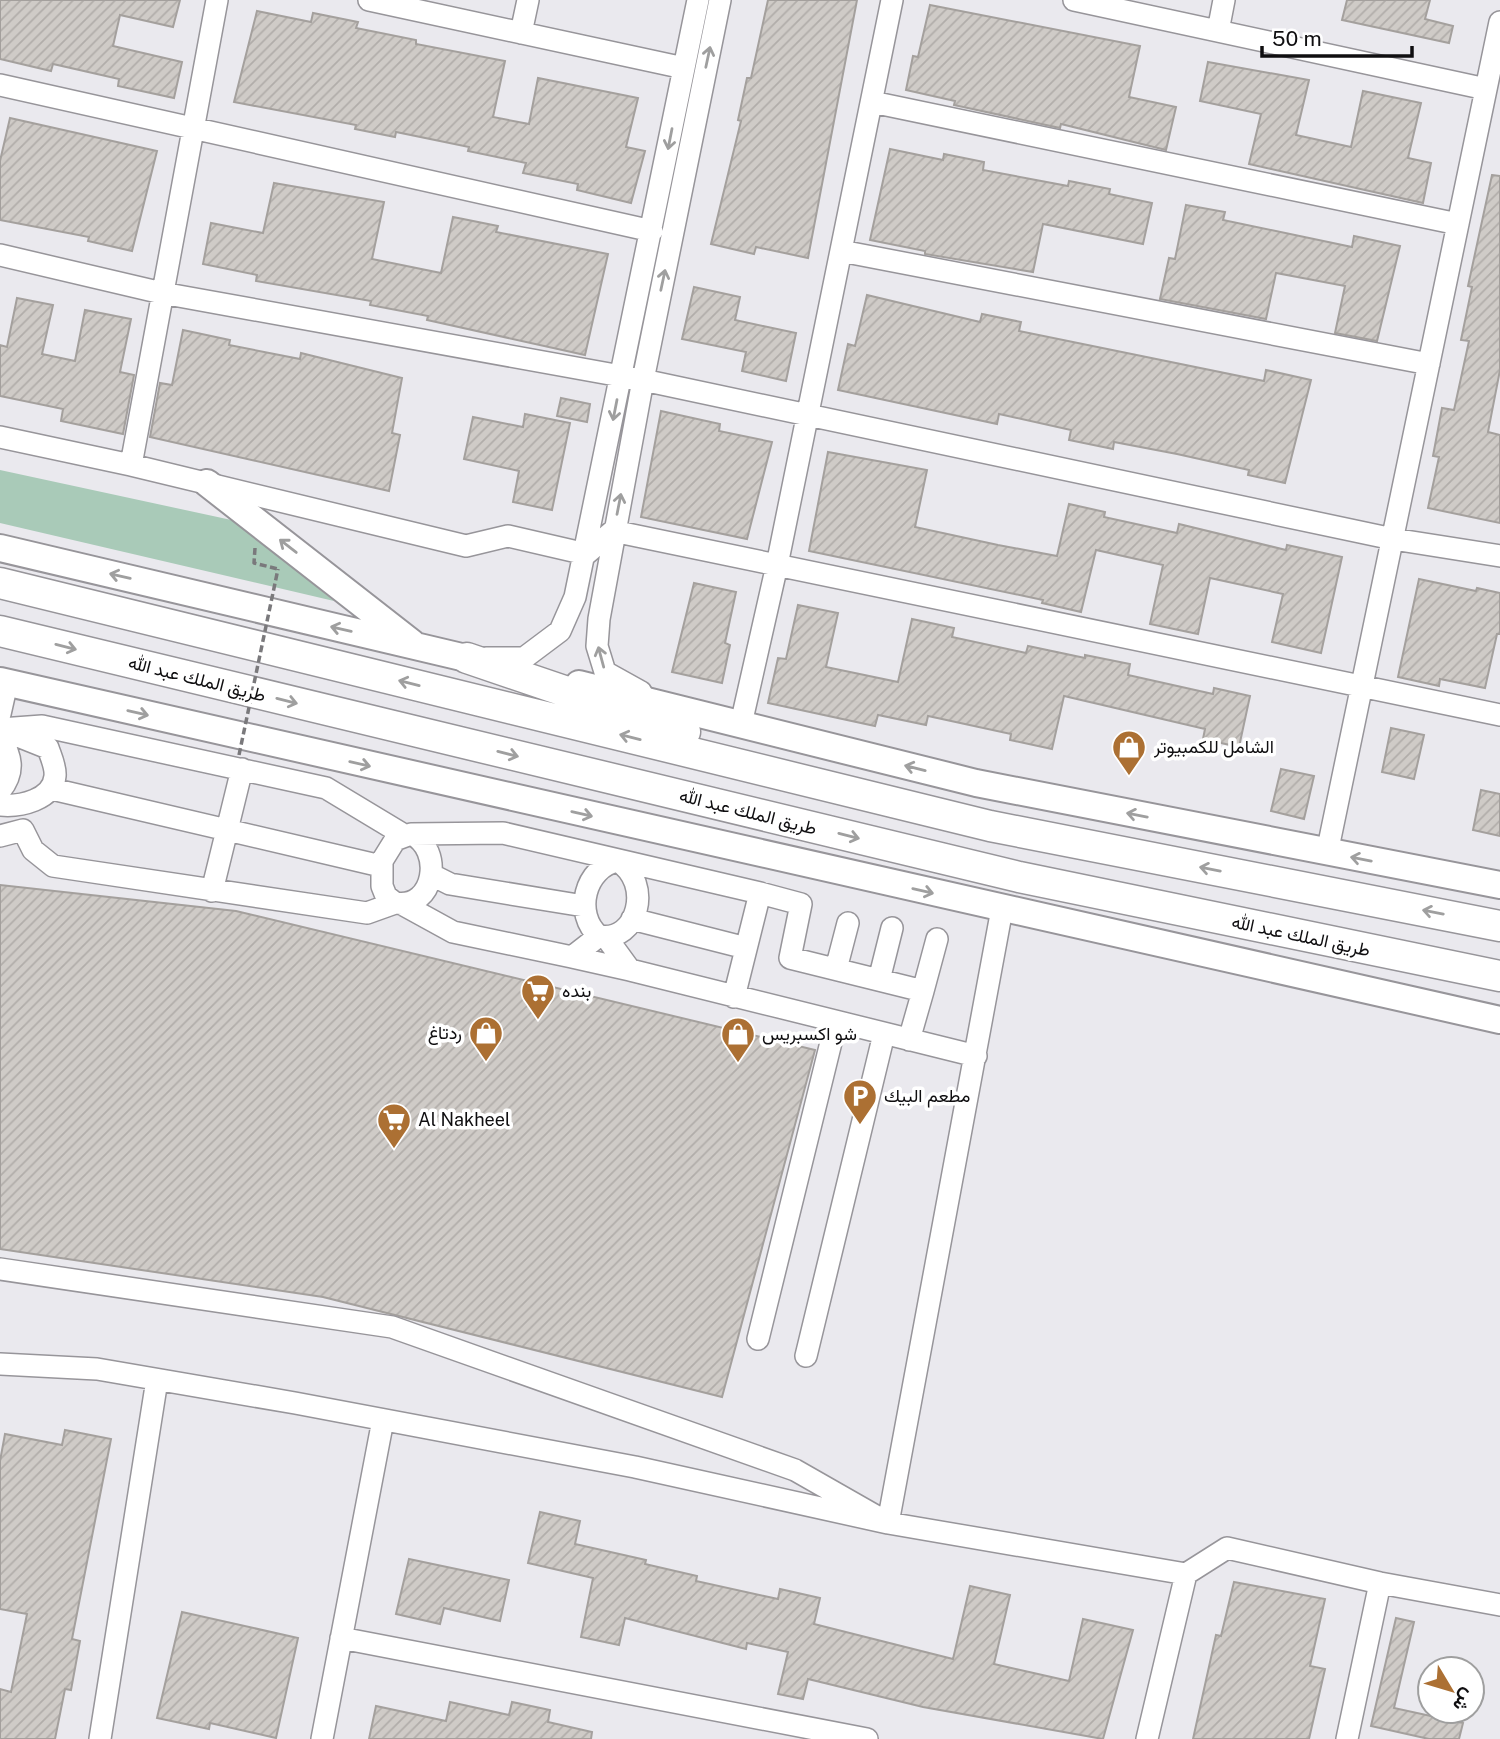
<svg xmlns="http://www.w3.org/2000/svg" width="1500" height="1739" font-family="'Public Sans',Vazirmatn,sans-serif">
<defs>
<pattern id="building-hatch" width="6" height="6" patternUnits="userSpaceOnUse" patternTransform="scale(1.75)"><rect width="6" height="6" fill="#cfcbc7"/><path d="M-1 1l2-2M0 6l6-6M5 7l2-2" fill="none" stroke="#b1adaa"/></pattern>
</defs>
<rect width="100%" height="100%" fill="#eae9ee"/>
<path fill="#a9cab8" d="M 0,470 L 236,521 L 334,601 L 0,523 Z"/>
<path fill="url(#building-hatch)" stroke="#a4a09d" stroke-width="2" d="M 0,0 L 180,0 L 173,27 L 120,15 L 113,46 L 182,62 L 174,98 L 118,86 L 119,79 L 53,64 L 51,71 L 0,59 Z
M 768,0 L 857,0 L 808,258 L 756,247 L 754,254 L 711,244 L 741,121 L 738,120 L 747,78 L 751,78 Z
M 1347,0 L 1430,0 L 1425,19 L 1453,26 L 1449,43 L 1342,20 Z
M 930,5 L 1140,46 L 1129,97 L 1176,107 L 1166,150 L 1061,124 L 1060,128 L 954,105 L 955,101 L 906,90 L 913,56 L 918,57 Z
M 257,11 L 311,22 L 313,13 L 358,22 L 356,28 L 416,40 L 416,44 L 505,61 L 493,117 L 529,124 L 538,78 L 638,98 L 626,147 L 645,151 L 631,203 L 577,190 L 578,184 L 523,173 L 526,163 L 468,151 L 469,147 L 396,132 L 395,137 L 355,129 L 356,125 L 234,102 Z
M 1208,62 L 1309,80 L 1296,135 L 1351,147 L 1363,91 L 1421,103 L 1408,158 L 1431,163 L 1423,203 L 1249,164 L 1261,114 L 1200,101 Z
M 10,118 L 157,151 L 132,251 L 88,241 L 89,237 L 0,220 L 0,161 Z
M 890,149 L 943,160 L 944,154 L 984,162 L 983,170 L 1068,186 L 1069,181 L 1110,189 L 1109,194 L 1152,203 L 1143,244 L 1043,224 L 1033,272 L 925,254 L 925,251 L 870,240 Z
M 1492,175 L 1500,176 L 1500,370 L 1488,432 L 1500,435 L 1500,523 L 1428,508 L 1439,457 L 1433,456 L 1442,408 L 1454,410 L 1469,341 L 1461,340 L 1472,287 L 1468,286 Z
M 274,183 L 384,202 L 372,259 L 441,273 L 453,217 L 498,226 L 496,232 L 608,254 L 585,355 L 427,320 L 428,316 L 370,305 L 371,301 L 256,281 L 257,275 L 203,264 L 211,223 L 263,233 Z
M 1186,205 L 1225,212 L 1223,220 L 1352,247 L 1354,236 L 1400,246 L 1377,341 L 1335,333 L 1345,286 L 1276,273 L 1266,319 L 1160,299 L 1169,258 L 1175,259 Z
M 694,287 L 740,297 L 735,320 L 796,333 L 786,381 L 742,371 L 746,352 L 682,339 Z
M 867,295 L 980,322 L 982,314 L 1021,322 L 1019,331 L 1264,381 L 1266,370 L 1311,380 L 1285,483 L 1248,475 L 1249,470 L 1177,454 L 1114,442 L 1113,449 L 1069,440 L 1071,430 L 999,414 L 997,424 L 838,390 L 848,344 L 855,346 Z
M 17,298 L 53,305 L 42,354 L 75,361 L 85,310 L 131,319 L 120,372 L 134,375 L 123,434 L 61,421 L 63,409 L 0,396 L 0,345 L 7,347 Z
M 183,330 L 230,340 L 229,345 L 300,359 L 301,353 L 402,378 L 392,433 L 400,435 L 389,491 L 150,437 L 160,383 L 172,385 Z
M 561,398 L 590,404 L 587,422 L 557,416 Z
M 661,411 L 720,424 L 719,431 L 772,442 L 747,539 L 641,517 Z
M 525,414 L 570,423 L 552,510 L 513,502 L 519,471 L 464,459 L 473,417 L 523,427 Z
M 828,452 L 927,470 L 915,527 L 998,545 L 1057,556 L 1069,504 L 1105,512 L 1104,517 L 1177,533 L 1179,524 L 1286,550 L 1287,545 L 1342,557 L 1321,653 L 1272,642 L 1283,594 L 1210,578 L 1198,634 L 1150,624 L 1163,565 L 1096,550 L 1081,612 L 1042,603 L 1043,600 L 809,551 Z
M 1419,579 L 1476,591 L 1477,588 L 1500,593 L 1500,634 L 1497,634 L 1485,688 L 1440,679 L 1439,686 L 1398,677 Z
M 694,583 L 736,592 L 725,643 L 730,645 L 722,683 L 672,672 Z
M 798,605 L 838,613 L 826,667 L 898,682 L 912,619 L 954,628 L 952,637 L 1026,653 L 1028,646 L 1085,658 L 1085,655 L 1130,664 L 1128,675 L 1213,694 L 1214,688 L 1250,696 L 1239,747 L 1203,739 L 1205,729 L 1064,696 L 1052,749 L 1010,740 L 1011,734 L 928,716 L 926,725 L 878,715 L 875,726 L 768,703 L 778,658 L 786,659 Z
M 1391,728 L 1424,735 L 1414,779 L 1382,772 Z
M 1281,769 L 1314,776 L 1304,819 L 1271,811 Z
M 1481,790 L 1500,794 L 1500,836 L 1473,830 Z
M 0,885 L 236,911 L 815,1050 L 722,1397 L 323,1297 L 0,1249 Z
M 65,1430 L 111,1439 L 72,1639 L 80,1641 L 71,1690 L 65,1689 L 55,1739 L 0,1739 L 0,1689 L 11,1692 L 27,1614 L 0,1609 L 0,1461 L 5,1434 L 62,1445 Z
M 540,1512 L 580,1521 L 575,1544 L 646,1560 L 645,1564 L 697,1576 L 696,1581 L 778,1599 L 780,1589 L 820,1598 L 814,1624 L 953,1659 L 970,1586 L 1010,1595 L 994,1664 L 1069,1681 L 1083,1619 L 1133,1630 L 1103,1739 L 923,1707 L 808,1679 L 803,1699 L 778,1694 L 788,1652 L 747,1643 L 746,1649 L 625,1618 L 619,1645 L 581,1637 L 593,1578 L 528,1563 Z
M 409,1559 L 509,1580 L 500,1621 L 444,1608 L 440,1624 L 396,1614 Z
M 1234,1582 L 1325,1599 L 1310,1666 L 1325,1669 L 1309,1739 L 1193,1739 L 1216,1635 L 1221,1636 Z
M 182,1612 L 298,1638 L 276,1738 L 210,1723 L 209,1729 L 157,1718 Z
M 1396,1618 L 1414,1622 L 1394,1708 L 1463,1723 L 1459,1739 L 1429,1739 L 1371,1726 Z
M 450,1702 L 509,1715 L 512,1702 L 550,1710 L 548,1722 L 592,1732 L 591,1739 L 369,1739 L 376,1706 L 446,1721 Z"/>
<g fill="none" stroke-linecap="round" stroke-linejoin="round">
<g stroke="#97959a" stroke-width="24">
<path id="minor" d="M 369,0 L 684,68
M 1074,0 L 1486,89
M 1218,31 L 1224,0
M 521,33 L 528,0
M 0,85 L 652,231
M 872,102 L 1458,224
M 841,251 L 1429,364
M 0,255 L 162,293 L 643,380 L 1393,539 L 1500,556
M 0,437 L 131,465 L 466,546 L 508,536 L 586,554 L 613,531 L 1500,715
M 131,465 L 217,0
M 486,658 L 524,658 L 560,631 L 575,597 L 698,0
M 641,692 L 605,672 L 597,646 L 599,619 L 643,380 L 720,0
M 0,714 L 7,683
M 741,724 L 777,565 L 892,0
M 0,729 L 42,726 L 326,788 L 404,835
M 0,736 C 11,756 16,771 0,791
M 52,789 L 381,866
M 0,805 C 20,807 53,800 55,776 C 56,767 51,757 48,748 L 8,732
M 411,834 C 444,849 435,910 395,903 L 386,896 L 382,886 L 382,861 L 395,840 L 411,834 L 503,833 L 760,893 L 734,997
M 0,836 L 23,830 L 33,850 L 53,866 L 367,913 L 395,903
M 1327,853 L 1500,22
M 618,861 C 653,883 638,943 599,936 C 573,914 585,867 618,861 Z
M 432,875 L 450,884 L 584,906
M 212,891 L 242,769
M 760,893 L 801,904 L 790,958 L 923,991 L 909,1040
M 402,904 L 453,932 L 572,957 L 599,936
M 632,919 L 746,948
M 606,937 L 630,970 L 976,1056
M 572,957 L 630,970
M 836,969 L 848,923
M 879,980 L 892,928
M 923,991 L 937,939
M 0,1269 L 392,1327 L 795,1470 L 888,1523 L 1002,909
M 758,1339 L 836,1022
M 806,1356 L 884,1034
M 0,1364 L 97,1369 L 295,1403 L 635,1467 L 888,1523 L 1186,1574 L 1227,1548 L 1380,1583 L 1500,1605
M 341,1638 L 867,1739
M 100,1739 L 157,1380
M 322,1739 L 383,1420
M 1147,1739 L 1186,1574
M 1347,1739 L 1380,1583"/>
</g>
<g stroke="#97959a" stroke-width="30">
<path id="major" d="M 207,483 L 412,643
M 0,548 L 487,663
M 0,681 L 1500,1020
M 579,684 L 976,783 L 1500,885"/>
</g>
<g stroke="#97959a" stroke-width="33">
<path id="highway" d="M 0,583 L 990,826 L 1500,926
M 0,631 L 1019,877 L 1500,976
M 467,658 L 685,732"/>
</g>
<path stroke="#7a797c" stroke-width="3.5" stroke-dasharray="7 3.5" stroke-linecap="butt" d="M 255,548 L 254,563 L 278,569"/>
<use href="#minor" stroke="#fff" stroke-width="21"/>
<use href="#major" stroke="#fff" stroke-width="26"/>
<use href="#highway" stroke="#fff" stroke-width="30"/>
<path stroke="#7a797c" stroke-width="3.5" stroke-dasharray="7 3.5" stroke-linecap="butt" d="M 239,755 L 278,569"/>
</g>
<defs><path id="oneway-shaft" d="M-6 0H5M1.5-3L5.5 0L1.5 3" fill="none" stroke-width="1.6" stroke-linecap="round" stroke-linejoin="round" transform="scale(1.75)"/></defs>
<g stroke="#9f9f9f">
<use href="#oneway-shaft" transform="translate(708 57) rotate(-78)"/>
<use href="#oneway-shaft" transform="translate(670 139) rotate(101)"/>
<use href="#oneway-shaft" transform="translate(663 280) rotate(-78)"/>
<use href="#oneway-shaft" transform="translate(615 410) rotate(101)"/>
<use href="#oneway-shaft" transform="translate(619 504) rotate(-79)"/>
<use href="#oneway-shaft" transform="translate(288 546) rotate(-142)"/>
<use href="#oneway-shaft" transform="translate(120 576) rotate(-167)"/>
<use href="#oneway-shaft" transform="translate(341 629) rotate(-167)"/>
<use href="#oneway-shaft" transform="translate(66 647) rotate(14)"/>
<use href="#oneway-shaft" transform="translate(601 657) rotate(-105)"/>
<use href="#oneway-shaft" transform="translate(409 683) rotate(-166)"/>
<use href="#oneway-shaft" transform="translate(287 701) rotate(14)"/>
<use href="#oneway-shaft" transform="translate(138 713) rotate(13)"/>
<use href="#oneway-shaft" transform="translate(630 737) rotate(-166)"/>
<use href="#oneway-shaft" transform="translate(508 754) rotate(14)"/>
<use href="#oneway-shaft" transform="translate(360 764) rotate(13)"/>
<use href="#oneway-shaft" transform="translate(915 768) rotate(-166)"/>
<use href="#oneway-shaft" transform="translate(582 814) rotate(13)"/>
<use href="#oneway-shaft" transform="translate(1137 815) rotate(-169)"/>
<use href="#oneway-shaft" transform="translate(849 836) rotate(14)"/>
<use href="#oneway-shaft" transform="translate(1361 859) rotate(-169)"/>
<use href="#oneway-shaft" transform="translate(1210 869) rotate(-169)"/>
<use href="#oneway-shaft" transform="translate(923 891) rotate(13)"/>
<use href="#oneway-shaft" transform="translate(1433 912) rotate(-169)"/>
</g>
<defs>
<g id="shop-pin" transform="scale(1.75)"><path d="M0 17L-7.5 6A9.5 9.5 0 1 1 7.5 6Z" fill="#ac7033" stroke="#fff"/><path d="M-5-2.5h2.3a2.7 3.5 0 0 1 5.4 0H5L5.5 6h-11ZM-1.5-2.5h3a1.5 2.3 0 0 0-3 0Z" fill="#fff"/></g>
<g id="supermarket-pin" transform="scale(1.75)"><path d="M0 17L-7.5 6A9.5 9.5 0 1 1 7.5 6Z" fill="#ac7033" stroke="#fff"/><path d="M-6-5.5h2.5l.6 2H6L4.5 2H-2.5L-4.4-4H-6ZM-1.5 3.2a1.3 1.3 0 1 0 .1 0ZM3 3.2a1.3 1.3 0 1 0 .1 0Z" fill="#fff"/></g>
<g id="parking-pin" transform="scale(1.75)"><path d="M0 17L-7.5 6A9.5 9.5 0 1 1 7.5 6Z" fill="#ac7033" stroke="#fff"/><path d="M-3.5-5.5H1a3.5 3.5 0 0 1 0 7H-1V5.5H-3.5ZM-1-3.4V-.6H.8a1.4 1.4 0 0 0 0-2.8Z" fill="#fff"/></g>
</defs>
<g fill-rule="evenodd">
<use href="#shop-pin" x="1129" y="747"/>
<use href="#supermarket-pin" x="538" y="991"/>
<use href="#shop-pin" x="486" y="1033"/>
<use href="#shop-pin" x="738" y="1034"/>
<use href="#parking-pin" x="860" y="1096"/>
<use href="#supermarket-pin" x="394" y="1120"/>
</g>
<g text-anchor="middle" stroke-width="7" stroke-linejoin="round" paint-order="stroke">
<g font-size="18" fill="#0f0e10" stroke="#fff">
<text transform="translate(197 679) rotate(14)" y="6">طريق الملك عبد الله</text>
<text transform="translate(748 812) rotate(14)" y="6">طريق الملك عبد الله</text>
<text transform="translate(1301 936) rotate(12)" y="6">طريق الملك عبد الله</text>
</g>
<g font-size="18" fill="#0f0e10" stroke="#fff" text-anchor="start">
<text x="1154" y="753">الشامل للكمبيوتر</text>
<text x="562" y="997">بنده</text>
<text x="462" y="1039" text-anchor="end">ردتاغ</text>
<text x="762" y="1040">شو اكسبريس</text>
<text x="884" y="1102">مطعم البيك</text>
<text x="418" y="1126">Al Nakheel</text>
</g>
</g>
<g transform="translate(1451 1690) rotate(128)"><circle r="33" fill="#ffffff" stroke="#9f9f9f" stroke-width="2"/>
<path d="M0-5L12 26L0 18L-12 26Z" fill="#ac7033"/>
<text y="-10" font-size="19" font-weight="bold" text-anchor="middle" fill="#0f0e10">ش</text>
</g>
<path d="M1262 46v10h150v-10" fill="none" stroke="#0f0e10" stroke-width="3.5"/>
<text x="1272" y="46" font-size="21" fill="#0f0e10" stroke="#ffffff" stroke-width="5" paint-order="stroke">50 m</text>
</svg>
